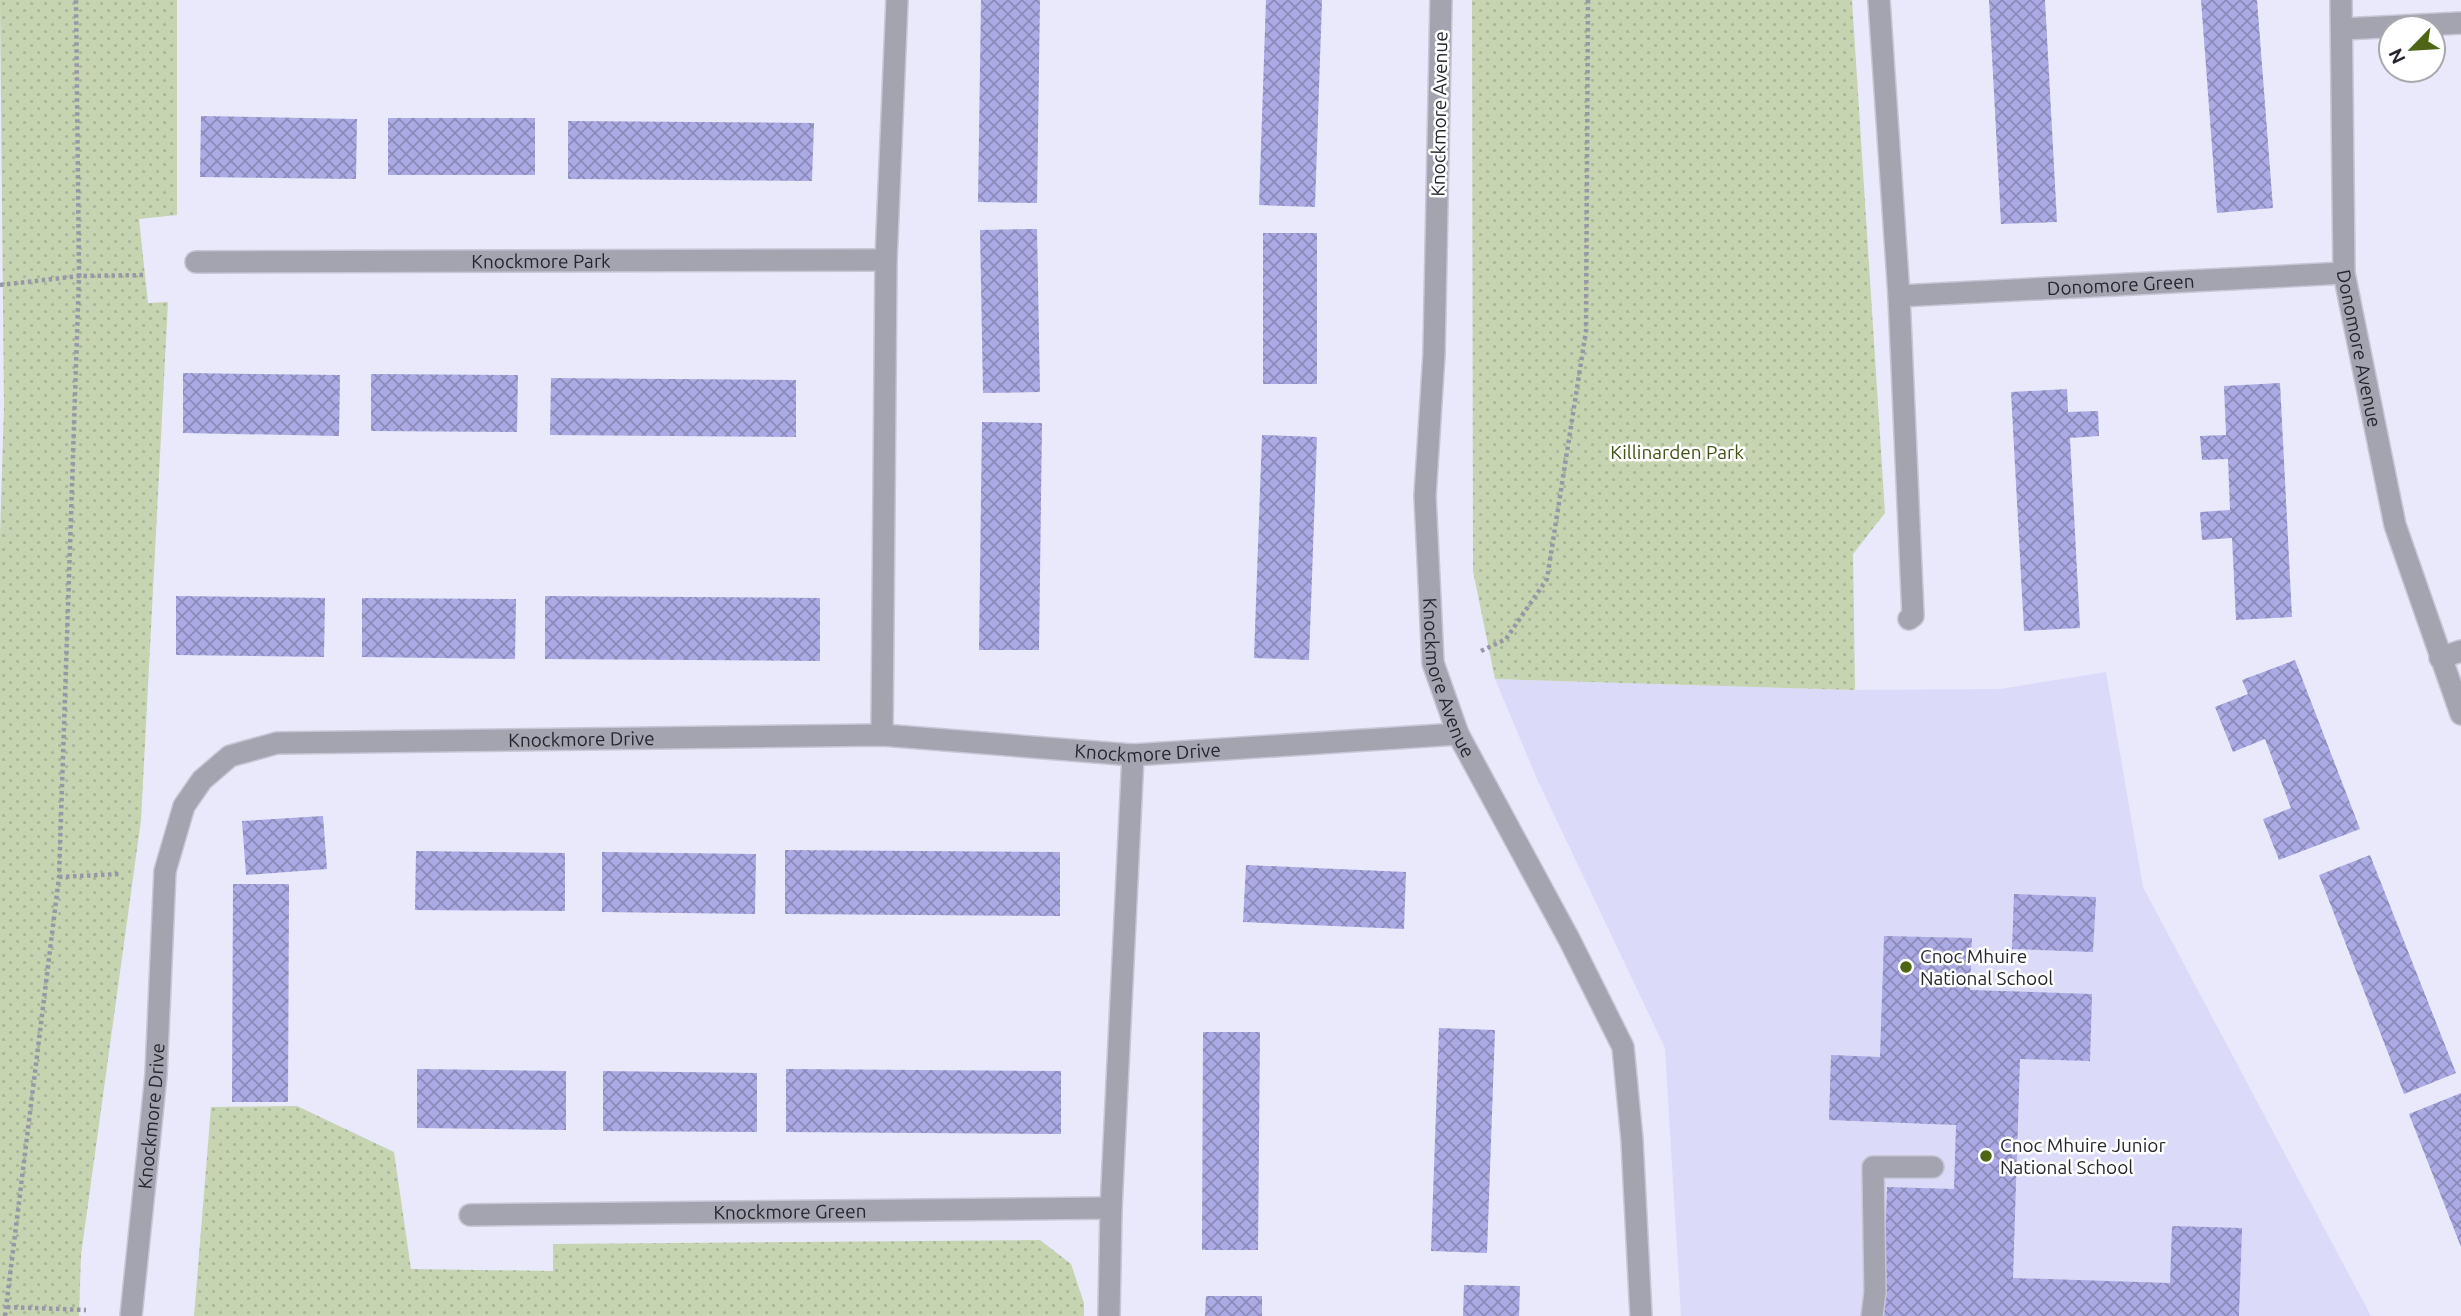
<svg xmlns="http://www.w3.org/2000/svg" width="2461" height="1316" font-family="Ubuntu,sans-serif">
<defs>
<pattern id="grass-dots" width="8" height="8" patternUnits="userSpaceOnUse" patternTransform="scale(1.75)"><rect width="8" height="8" fill="#c6d4b1"/><path d="M2 2h.1M6 6h.1" fill="none" stroke="#aab699" stroke-width="1.8" stroke-linecap="round"/></pattern>
<pattern id="building-cross-hatch" width="8" height="8" patternUnits="userSpaceOnUse" patternTransform="scale(1.75)"><rect width="8" height="8" fill="#abaae4"/><path d="M0 0l8 8M0 8l8-8" fill="none" stroke="#8b8ab9"/></pattern>
</defs>
<rect width="100%" height="100%" fill="#e9e9fb"/>
<path fill="#dbdbf9" d="M 2106,672 L 2143,887 L 2371,1316 L 1681,1316 L 1665,1048 L 1537,779 L 1495,679 L 1855,690 L 2000,689 Z"/>
<path fill="url(#grass-dots)" d="M 0,0 L 177,0 L 177,215 L 139,219 L 148,303 L 168,302 L 141,820 L 81,1255 L 79,1316 L 0,1316 L 0,536 L 4,407 Z
M 1472,0 L 1852,0 L 1885,513 L 1853,554 L 1855,690 L 1495,679 L 1473,571 Z
M 297,1106 L 394,1152 L 411,1269 L 553,1271 L 553,1244 L 1040,1240 L 1071,1264 L 1084,1303 L 1084,1316 L 194,1316 L 211,1107 Z"/>
<path fill="url(#building-cross-hatch)" d="M 981,0 L 1040,0 L 1037,203 L 978,202 Z
M 1266,0 L 1322,0 L 1315,207 L 1259,205 Z
M 1989,0 L 2045,0 L 2057,222 L 2001,224 Z
M 2201,0 L 2257,0 L 2273,208 L 2217,213 Z
M 201,116 L 357,119 L 356,179 L 200,177 Z
M 388,118 L 535,118 L 535,175 L 388,175 Z
M 568,121 L 814,123 L 812,181 L 568,179 Z
M 1037,229 L 1040,392 L 983,393 L 980,230 Z
M 1263,233 L 1317,233 L 1317,384 L 1263,384 Z
M 183,373 L 340,375 L 339,436 L 183,433 Z
M 371,374 L 518,375 L 517,432 L 371,431 Z
M 551,378 L 796,380 L 796,437 L 550,435 Z
M 2280,383 L 2292,617 L 2236,620 L 2232,538 L 2202,540 L 2200,512 L 2230,510 L 2228,459 L 2202,460 L 2200,436 L 2226,435 L 2224,386 Z
M 2067,389 L 2068,412 L 2098,411 L 2099,436 L 2070,438 L 2080,628 L 2024,631 L 2011,392 Z
M 982,422 L 1042,423 L 1039,650 L 979,650 Z
M 1262,435 L 1317,437 L 1309,660 L 1254,658 Z
M 176,596 L 325,598 L 324,657 L 176,655 Z
M 545,596 L 820,598 L 820,661 L 545,659 Z
M 362,598 L 516,599 L 515,659 L 362,657 Z
M 2295,660 L 2360,829 L 2279,860 L 2263,819 L 2291,808 L 2265,739 L 2233,752 L 2215,707 L 2248,694 L 2242,680 Z
M 323,816 L 327,869 L 246,875 L 242,821 Z
M 785,850 L 1060,852 L 1060,916 L 785,914 Z
M 416,851 L 565,853 L 565,911 L 415,910 Z
M 602,852 L 756,854 L 755,914 L 602,912 Z
M 2370,855 L 2456,1073 L 2404,1094 L 2319,875 Z
M 1246,865 L 1406,872 L 1404,929 L 1243,922 Z
M 233,884 L 289,884 L 288,1102 L 232,1102 Z
M 2014,894 L 2096,897 L 2093,952 L 2012,949 Z
M 1884,936 L 1972,938 L 1970,990 L 2092,994 L 2090,1061 L 2020,1059 L 2013,1278 L 2170,1283 L 2172,1226 L 2242,1228 L 2239,1316 L 1883,1316 L 1887,1187 L 1954,1189 L 1956,1125 L 1829,1120 L 1831,1055 L 1880,1057 Z
M 1439,1028 L 1495,1030 L 1487,1253 L 1431,1251 Z
M 1203,1032 L 1260,1032 L 1258,1250 L 1202,1250 Z
M 417,1069 L 566,1071 L 566,1130 L 417,1128 Z
M 786,1069 L 1061,1071 L 1061,1134 L 786,1132 Z
M 603,1071 L 757,1073 L 757,1132 L 603,1131 Z
M 2461,1093 L 2461,1247 L 2409,1114 Z
M 1464,1285 L 1520,1286 L 1519,1316 L 1463,1316 Z
M 1206,1296 L 1262,1296 L 1262,1316 L 1205,1316 Z"/>
<g fill="none" stroke-linecap="round" stroke-linejoin="round">
<g stroke="#c6c6d7" stroke-width="24">
<g id="minor">
<path id="s1" d="M 1441,0 L 1434,354 L 1425,496 L 1433,663 L 1458,734 L 1569,939 L 1623,1047 L 1632,1140 L 1641,1316"/>
<path d="M 1879,0 L 1899,296 L 1913,616 L 1909,619"/>
<path id="s2" d="M 2341,0 L 2344,273 L 2395,525 L 2461,714"/>
<path d="M 2343,29 L 2461,23"/>
<path id="s3" d="M 196,262 L 886,260"/>
<path id="s4" d="M 1899,296 L 2344,273"/>
<path d="M 2440,658 L 2461,651"/>
<path d="M 882,735 L 886,260 L 897,0"/>
<path id="s5" d="M 470,1215 L 1111,1208"/>
<path id="s6" d="M 131,1316 L 156,1075 L 165,871 L 184,806 L 202,780 L 230,756 L 277,743 L 882,735 L 1133,755 L 1458,734"/>
<path d="M 1109,1316 L 1111,1208 L 1133,755"/>
<path d="M 1872,1316 L 1875,1292 L 1873,1167 L 1933,1167"/>
</g>
</g>
<path stroke="#9797a6" stroke-width="4.5" stroke-dasharray="3.5 3.5" stroke-linecap="butt" d="M 0,285 L 79,276 L 145,275
M 1481,651 L 1506,639 L 1547,579 L 1586,331 L 1588,0
M 59,877 L 119,874
M 7,1307 L 86,1310
M 5,1316 L 59,877 L 79,276 L 76,0"/>
<use href="#minor" stroke="#a4a4b1" stroke-width="21"/>
</g>
<g fill="#4d6515" stroke="#fff" stroke-width="2.5">
<circle cx="1906" cy="967" r="7"/>
<circle cx="1986" cy="1156" r="7"/>
</g>
<g text-anchor="middle" stroke-width="5" stroke-linejoin="round" paint-order="stroke">
<g font-size="19" fill="#262631" stroke="#fff">
<text transform="translate(1439 114) rotate(-89)" y="7">Knockmore Avenue</text>
<text dy="7" stroke="none"><textPath href="#s3" startOffset="345">Knockmore Park</textPath></text>
<text dy="7" stroke="none"><textPath href="#s4" startOffset="222">Donomore Green</textPath></text>
<text dy="7" stroke="none"><textPath href="#s2" startOffset="350">Donomore Avenue</textPath></text>
<text dy="7" stroke="none"><textPath href="#s1" startOffset="681">Knockmore Avenue</textPath></text>
<text dy="7" stroke="none"><textPath href="#s6" startOffset="936">Knockmore Drive</textPath></text>
<text dy="7" stroke="none"><textPath href="#s6" startOffset="1503">Knockmore Drive</textPath></text>
<text dy="7" stroke="none"><textPath href="#s6" startOffset="201">Knockmore Drive</textPath></text>
<text dy="7" stroke="none"><textPath href="#s5" startOffset="320">Knockmore Green</textPath></text>
</g>
<g font-size="19" fill="#405415" stroke="#fff">
<text x="1677" y="459">Killinarden Park</text>
</g>
<g font-size="19" fill="#262631" stroke="#fff" text-anchor="start">
<text x="1920" y="963">Cnoc Mhuire<tspan x="1920" dy="22">National School</tspan></text>
<text x="2000" y="1152">Cnoc Mhuire Junior<tspan x="2000" dy="22">National School</tspan></text>
</g>
</g>
<g transform="translate(2412 49) rotate(245)"><circle r="33" fill="#ffffff" stroke="#a8a8ad" stroke-width="2"/>
<path d="M0-5L12 26L0 18L-12 26Z" fill="#4d6515"/>
<text y="-10" font-size="19" font-weight="bold" text-anchor="middle" fill="#262631">N</text>
</g>
</svg>
